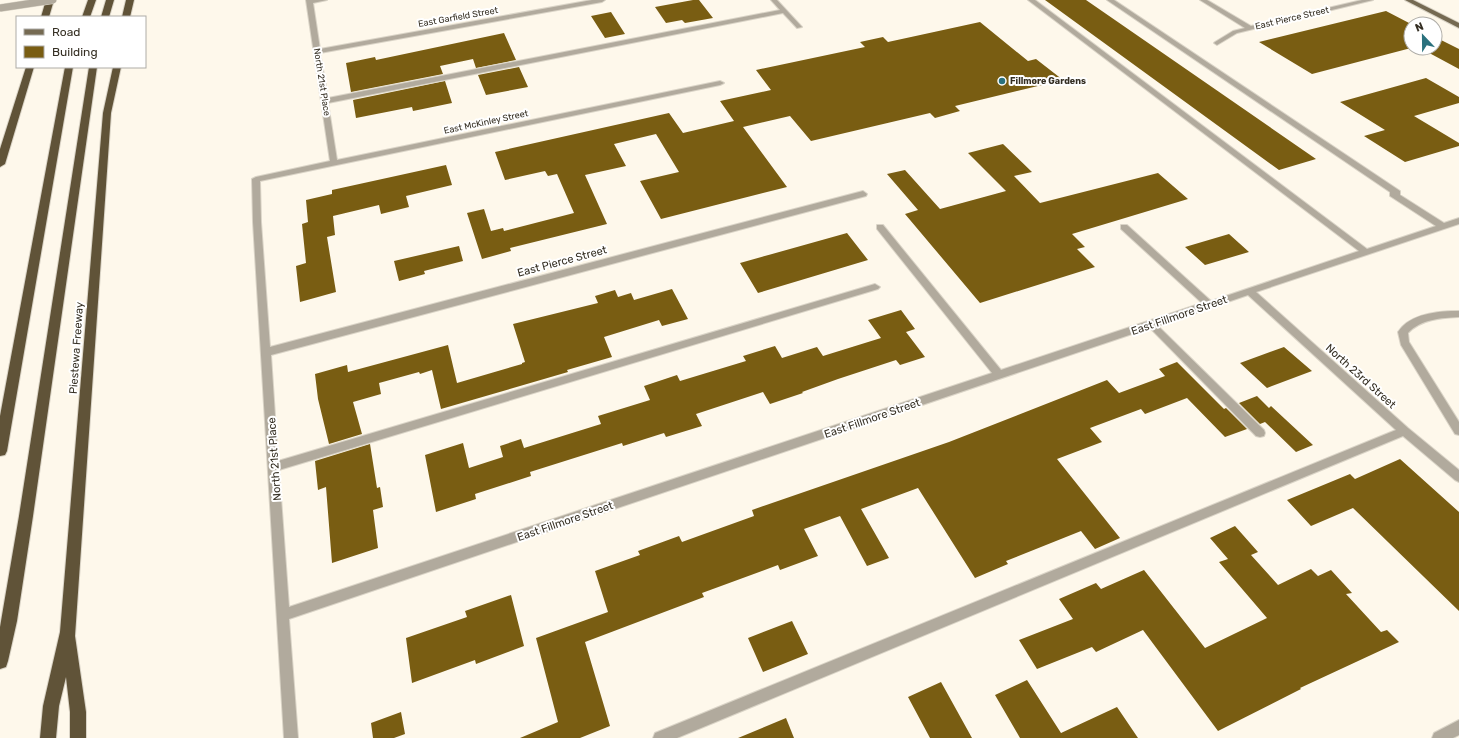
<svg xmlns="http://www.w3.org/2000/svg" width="1459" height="738" font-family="Rubik,sans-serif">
<rect width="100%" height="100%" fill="#fef8eb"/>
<path fill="#795d12" d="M 693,0 L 699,0 L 713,18 L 685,23 L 682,20 L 666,23 L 655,7 Z
M 1045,0 L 1086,0 L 1316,159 L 1279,170 Z
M 1386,11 L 1411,24 L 1411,48 L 1312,74 L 1259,42 Z
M 611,12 L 625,34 L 605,38 L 591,16 Z
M 980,22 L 1028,61 L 1036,59 L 1063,80 L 955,106 L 960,111 L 935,118 L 930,113 L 811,141 L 790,116 L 743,127 L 787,187 L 661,219 L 640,181 L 679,172 L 656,134 L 614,144 L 626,166 L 585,175 L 607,224 L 510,248 L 511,251 L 482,259 L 467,213 L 484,209 L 491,231 L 503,228 L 504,231 L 574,213 L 557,174 L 548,176 L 545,171 L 505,180 L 495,152 L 669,113 L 683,133 L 734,121 L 720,101 L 771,90 L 756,70 L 865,47 L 860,42 L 883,37 L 888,42 Z
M 504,33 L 516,60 L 476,68 L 473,59 L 440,66 L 443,74 L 351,92 L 346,63 L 375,57 L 376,60 Z
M 1435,37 L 1459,49 L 1459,69 L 1420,48 L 1435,48 Z
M 519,67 L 528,87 L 486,95 L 478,75 Z
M 1426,78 L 1459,97 L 1459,103 L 1414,116 L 1459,143 L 1459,146 L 1405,162 L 1364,136 L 1385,130 L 1340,102 Z
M 445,81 L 452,103 L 413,111 L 412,107 L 356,118 L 353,100 Z
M 1003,144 L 1032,172 L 1014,176 L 1040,203 L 1158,173 L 1188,199 L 1072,234 L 1085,247 L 1077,249 L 1095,267 L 980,303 L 905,214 L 918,210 L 887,174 L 905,170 L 940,209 L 1006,191 L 968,153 Z
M 446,165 L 452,185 L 406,196 L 409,207 L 381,214 L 379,205 L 333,216 L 335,235 L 327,237 L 336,292 L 300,302 L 296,266 L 306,263 L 302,224 L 308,222 L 306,200 L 332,194 L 332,190 Z
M 847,233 L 868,260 L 758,293 L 740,263 Z
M 1229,234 L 1249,252 L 1205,265 L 1185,247 Z
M 459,246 L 463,261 L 424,271 L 425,274 L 399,281 L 394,261 Z
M 672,289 L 688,319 L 662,326 L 659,320 L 604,337 L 612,357 L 567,370 L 568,372 L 441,409 L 432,370 L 420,374 L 419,372 L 379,383 L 381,394 L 353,402 L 362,434 L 329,444 L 318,399 L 315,374 L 347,365 L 348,372 L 448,345 L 457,383 L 522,364 L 522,363 L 525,362 L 513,324 L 598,303 L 595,296 L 615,290 L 618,297 L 631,293 L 634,300 Z
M 901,310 L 915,329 L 906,332 L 925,357 L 900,365 L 896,360 L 838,379 L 802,392 L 803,393 L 770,404 L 763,392 L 696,414 L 702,426 L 666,437 L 664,433 L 623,446 L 622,443 L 530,472 L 531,476 L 475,494 L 476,499 L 436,512 L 425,455 L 463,443 L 469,468 L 503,457 L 500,446 L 521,439 L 524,448 L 601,424 L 598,416 L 650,400 L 644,386 L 677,375 L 680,381 L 746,361 L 743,356 L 775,346 L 782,358 L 817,347 L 823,356 L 881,338 L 868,320 Z
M 1284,347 L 1312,371 L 1267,388 L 1240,363 Z
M 1177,362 L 1224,409 L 1226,408 L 1247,429 L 1225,437 L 1187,398 L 1145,414 L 1141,409 L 1090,428 L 1102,442 L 1057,459 L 1120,538 L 1095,549 L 1081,531 L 1006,561 L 1008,564 L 975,578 L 918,488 L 861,509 L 889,558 L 867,566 L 840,516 L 804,529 L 818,556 L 780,570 L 778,565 L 702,593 L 704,597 L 585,642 L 610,726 L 580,738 L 520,738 L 558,722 L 536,638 L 608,612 L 595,571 L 640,555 L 638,551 L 679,536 L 682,542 L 754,516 L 752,510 L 949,442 L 1107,380 L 1119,393 L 1165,376 L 1159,369 Z
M 1257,396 L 1269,408 L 1271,406 L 1313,445 L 1296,452 L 1265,422 L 1260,424 L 1239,403 Z
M 370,444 L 377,488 L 380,487 L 383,507 L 373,510 L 378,548 L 332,563 L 326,487 L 318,490 L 315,461 Z
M 1400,459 L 1459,512 L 1459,611 L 1353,508 L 1311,526 L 1287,500 L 1350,474 L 1355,479 Z
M 1235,526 L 1258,552 L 1251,555 L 1278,585 L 1311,569 L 1318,576 L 1331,570 L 1352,593 L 1346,594 L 1381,632 L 1387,630 L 1399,642 L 1300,688 L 1301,689 L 1218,731 L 1143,630 L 1096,652 L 1092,647 L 1037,669 L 1019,640 L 1073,619 L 1059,599 L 1096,583 L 1101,589 L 1144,570 L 1205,648 L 1267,618 L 1219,562 L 1228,559 L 1210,538 Z
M 511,595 L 524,646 L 476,664 L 475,660 L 412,683 L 406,638 L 467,617 L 465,611 Z
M 792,621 L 808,654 L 763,672 L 748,638 Z
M 1027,680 L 1061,733 L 1117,707 L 1138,738 L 1020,738 L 995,695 Z
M 941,682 L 972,738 L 930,738 L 908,697 Z
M 401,712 L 405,734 L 394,738 L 373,738 L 371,723 Z
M 786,718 L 794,738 L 738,738 Z"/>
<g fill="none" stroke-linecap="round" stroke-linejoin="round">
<g stroke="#dad4c7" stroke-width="2">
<path id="minor" d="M 306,0 L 327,0 L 313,3 L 320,49 L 592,0 L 605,0 L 602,2 L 320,53 L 328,98 L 780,10 L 771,0 L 777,0 L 802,27 L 797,28 L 783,13 L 328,103 L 337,160 L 720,81 L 724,83 L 720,85 L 260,181 L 261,222 L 270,347 L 863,191 L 867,194 L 866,196 L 271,355 L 278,461 L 875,284 L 880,287 L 878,289 L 279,470 L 289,607 L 992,373 L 877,229 L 877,225 L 883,225 L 1001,370 L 1202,303 L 1121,229 L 1121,225 L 1127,225 L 1211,301 L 1359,251 L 1028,0 L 1035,0 L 1367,249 L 1436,226 L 1390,196 L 1390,192 L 1107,0 L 1114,0 L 1400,191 L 1400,195 L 1444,223 L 1459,218 L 1459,224 L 1256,292 L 1408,428 L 1459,470 L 1459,482 L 1455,480 L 1403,436 L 677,738 L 653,738 L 655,733 L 1396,430 L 1248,295 L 1158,326 L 1264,430 L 1265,433 L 1264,436 L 1260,437 L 1256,436 L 1150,328 L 289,619 L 298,738 L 284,738 L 253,222 L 252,179 L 256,177 L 330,161 Z
M 1200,0 L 1207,0 L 1251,26 L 1362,0 L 1373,0 L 1237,33 L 1217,45 L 1214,43 L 1215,42 L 1233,31 L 1245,28 Z
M 1459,311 L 1459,317 C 1441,318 1421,319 1408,333 L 1409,342 L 1459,422 L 1459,435 L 1455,434 L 1401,345 L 1398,332 C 1410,313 1439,311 1459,311 Z
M 1459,720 L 1459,735 L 1453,738 L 1432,738 L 1434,733 Z"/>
</g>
<g stroke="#dad4c7" stroke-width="2">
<path id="major" d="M 1405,0 L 1413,0 L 1459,23 L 1459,28 Z"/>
</g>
<g stroke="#dad4c7" stroke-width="2">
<path id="highway" d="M 46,0 L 54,0 L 49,17 L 41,17 Z
M 88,0 L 96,0 L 90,17 L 82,17 Z
M 106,0 L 114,0 L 109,17 L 101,17 Z
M 126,0 L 134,0 L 130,17 L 122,17 Z
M 26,67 L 34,67 L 5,164 L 0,167 L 0,149 Z
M 65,67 L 73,67 L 7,451 L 5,455 L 0,456 L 0,416 Z
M 89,67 L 97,67 L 33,516 L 17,621 L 8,661 L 6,667 L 0,669 L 0,627 L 19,516 Z
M 113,67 L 121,67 L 111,113 L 75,636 L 86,712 L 86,738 L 70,738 L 70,712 L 66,677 L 59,706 L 56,738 L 40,738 L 43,706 L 60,632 L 103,113 Z"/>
</g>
<use href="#minor" fill="#b1aa9d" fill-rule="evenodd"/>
<use href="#major" fill="#756a52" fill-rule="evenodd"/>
<use href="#highway" fill="#605338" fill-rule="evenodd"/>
<g stroke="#dad4c7" stroke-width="8" stroke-linecap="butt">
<path id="minor-bridge" d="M 0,8 L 53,0"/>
</g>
<use href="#minor-bridge" stroke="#b1aa9d" stroke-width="7"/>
</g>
<circle fill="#2a717d" stroke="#fff" stroke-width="1.5" cx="1002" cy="81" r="4"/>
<g text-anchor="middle" stroke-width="4" stroke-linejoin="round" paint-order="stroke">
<g font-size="9" fill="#352f23" stroke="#fff">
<text transform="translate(458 17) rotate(-10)" y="3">East Garfield Street</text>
<text transform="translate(1292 18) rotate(-13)" y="3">East Pierce Street</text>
<text transform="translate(322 82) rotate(81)" y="3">North 21st Place</text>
<text transform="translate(486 122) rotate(-12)" y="3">East McKinley Street</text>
</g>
<g font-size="9" font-weight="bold" fill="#352f23" stroke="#fff" text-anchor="start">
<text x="1010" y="84">Fillmore Gardens</text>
</g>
<g font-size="11" fill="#352f23" stroke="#fff">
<text transform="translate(562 261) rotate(-15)" y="4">East Pierce Street</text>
<text transform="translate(1179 315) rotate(-19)" y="4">East Fillmore Street</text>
<text transform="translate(76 348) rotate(-86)" y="4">Piestewa Freeway</text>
<text transform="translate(1361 376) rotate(42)" y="4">North 23rd Street</text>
<text transform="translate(872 418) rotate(-19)" y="4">East Fillmore Street</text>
<text transform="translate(274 459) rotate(-94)" y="4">North 21st Place</text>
<text transform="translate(565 521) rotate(-19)" y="4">East Fillmore Street</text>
</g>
</g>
<rect x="16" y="16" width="130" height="52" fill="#ffffff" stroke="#aeaca7"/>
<rect x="24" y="29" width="20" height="6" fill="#756a52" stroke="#aeaca7"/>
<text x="52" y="36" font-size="12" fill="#352f23">Road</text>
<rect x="24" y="46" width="20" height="12" fill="#795d12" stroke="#aeaca7"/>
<text x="52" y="56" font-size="12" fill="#352f23">Building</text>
<g transform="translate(1423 36) rotate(338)"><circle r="19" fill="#ffffff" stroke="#aeaca7"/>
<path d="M0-3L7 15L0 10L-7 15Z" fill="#2a717d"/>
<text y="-6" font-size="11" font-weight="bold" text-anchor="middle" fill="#352f23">N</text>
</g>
</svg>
